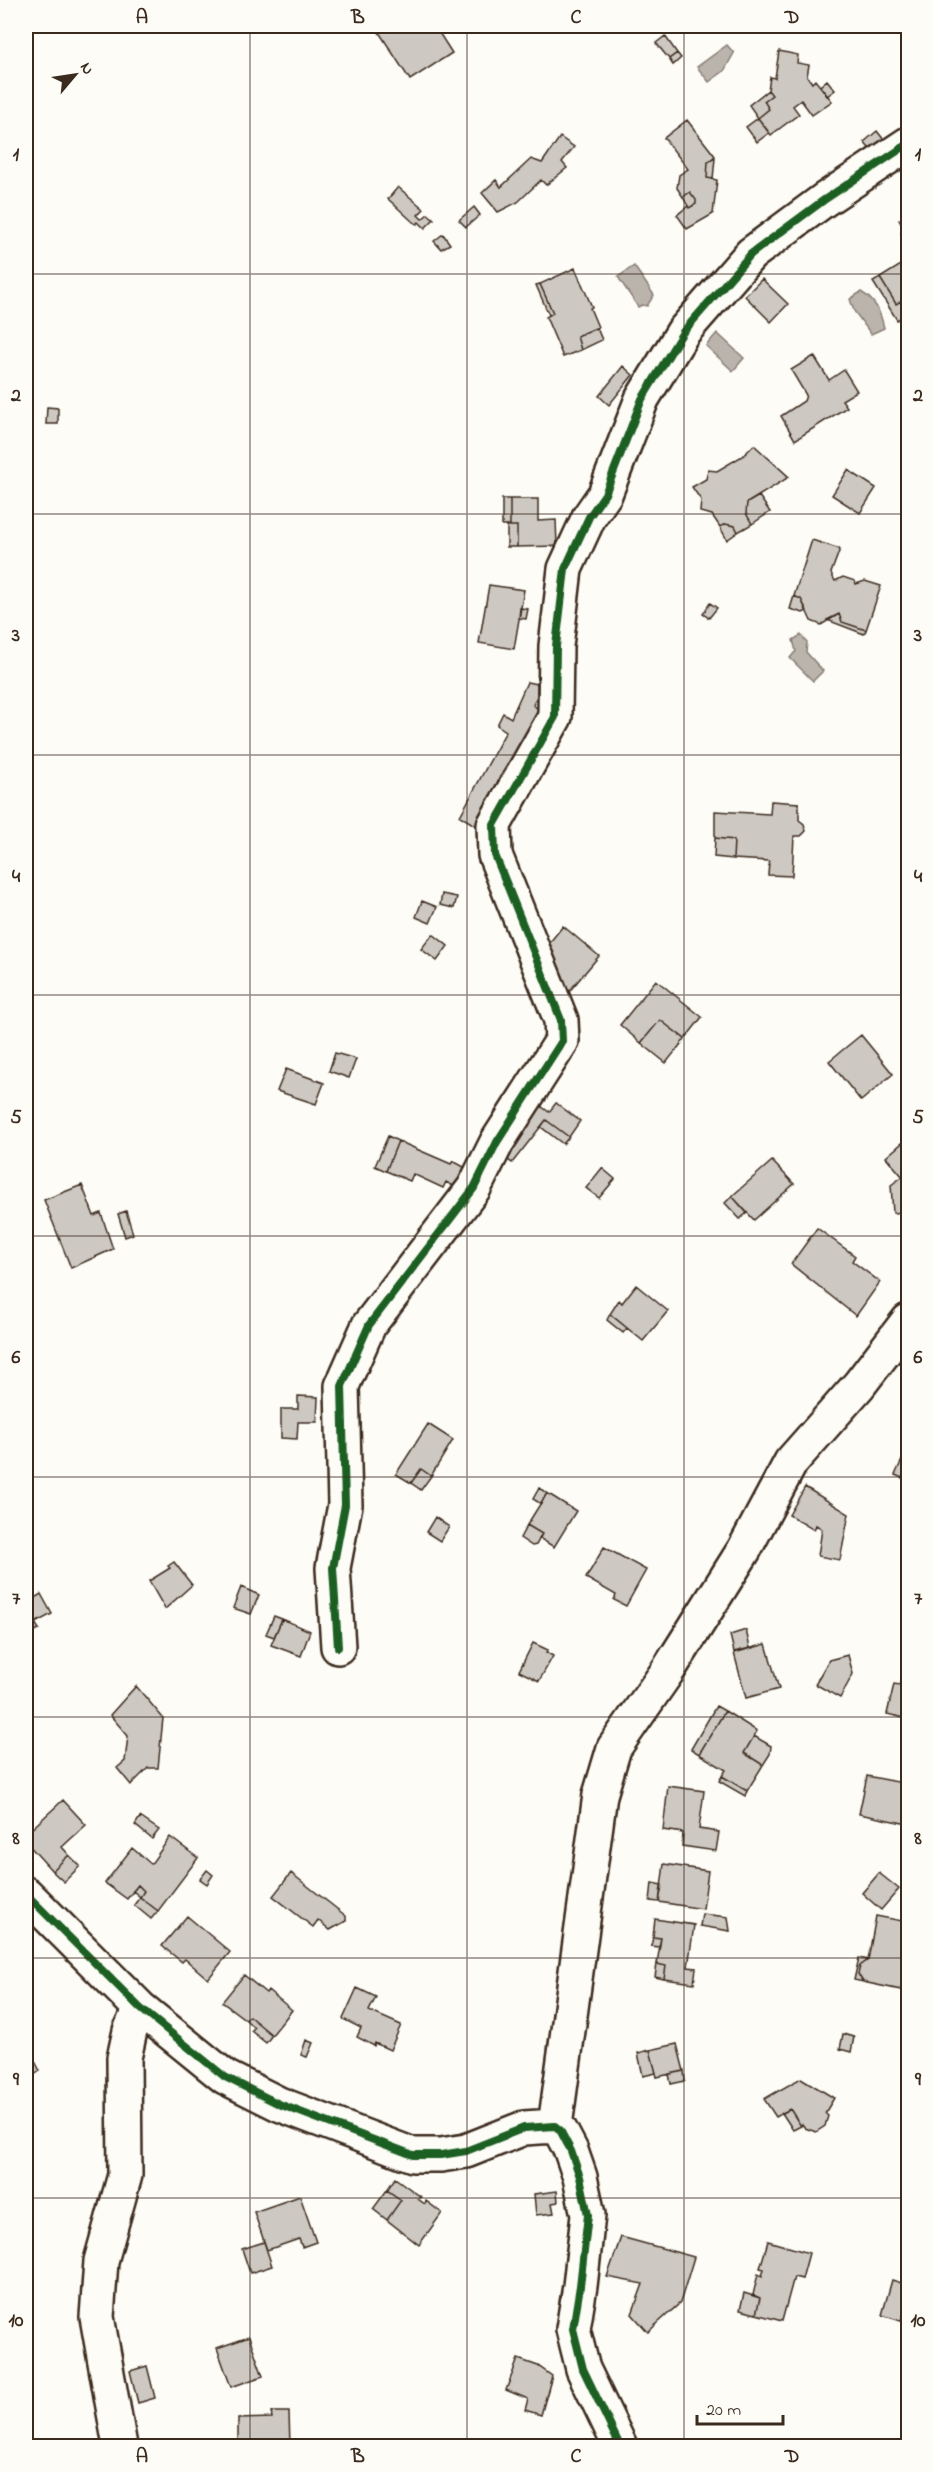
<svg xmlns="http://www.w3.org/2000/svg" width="934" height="2472" font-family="'Indie Flower',sans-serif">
<rect width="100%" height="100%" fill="#fdfcf7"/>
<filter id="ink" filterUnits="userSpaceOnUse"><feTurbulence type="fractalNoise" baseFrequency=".0167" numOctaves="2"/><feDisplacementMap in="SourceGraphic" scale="12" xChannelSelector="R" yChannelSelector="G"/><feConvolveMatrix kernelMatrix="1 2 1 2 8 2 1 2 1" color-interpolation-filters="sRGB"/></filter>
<g filter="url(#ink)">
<path fill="#bbb4ad" stroke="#887d74" stroke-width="1.5" d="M 727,45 L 734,53 L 724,71 L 709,82 L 697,67 Z
M 634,266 L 654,295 L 647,306 L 642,305 L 638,307 L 618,277 Z
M 861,292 C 876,301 880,311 884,328 L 871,334 L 854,311 L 850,299 Z
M 717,333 L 744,358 L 733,371 L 706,346 Z
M 801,635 L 807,642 L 806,652 L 823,671 L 813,681 L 790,658 L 796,651 L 793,640 Z"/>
<path fill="#cdc8c2" stroke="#3b2a1e" stroke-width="1.5" d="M 375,26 L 437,26 L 436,28 L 452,53 L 410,80 Z
M 665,36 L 677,53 L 669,59 L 656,43 Z
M 779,51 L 798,55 L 797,63 L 809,65 L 807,76 L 812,83 L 815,80 L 832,101 L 812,115 L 801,100 L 793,106 L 799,114 L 771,135 L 758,118 L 769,109 L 764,101 L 772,95 L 768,90 L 770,77 L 775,78 Z
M 677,53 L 681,58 L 673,65 L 669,59 Z
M 827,80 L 835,90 L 827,96 L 820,86 Z
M 768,90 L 772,95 L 764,101 L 769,109 L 758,118 L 749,105 Z
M 758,118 L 769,133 L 757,142 L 746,127 Z
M 687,120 L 715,156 L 708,162 L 707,178 L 717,180 L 713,214 L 687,229 L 677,215 L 688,206 L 689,208 L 696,204 L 696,200 L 690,192 L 683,197 L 677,188 L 679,175 L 688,169 L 664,138 Z
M 877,131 L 888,145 L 877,152 L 868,147 L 864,142 Z
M 560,137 L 574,147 L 562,162 L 567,168 L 546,185 L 541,180 L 518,202 L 498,212 L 482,193 L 496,180 L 501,187 L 531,159 L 542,163 Z
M 715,158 L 713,179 L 707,178 L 708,162 Z
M 398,187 L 424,209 L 418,215 L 422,219 L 428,214 L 434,219 L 425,228 L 419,222 L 417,224 L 413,222 L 388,199 Z
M 690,192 L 696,200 L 696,204 L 689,208 L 683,197 Z
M 474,207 L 480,215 L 466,227 L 459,220 Z
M 908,214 L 908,227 L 905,230 L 899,220 Z
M 908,227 L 908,244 L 901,233 Z
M 443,234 L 450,244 L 441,249 L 434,241 Z
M 904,263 L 906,268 L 908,267 L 908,313 L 901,301 L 896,304 L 880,278 Z
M 575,268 L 592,307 L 590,308 L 598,327 L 577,336 L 581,350 L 563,357 L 546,317 L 553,313 L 540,284 Z
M 880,278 L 896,304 L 901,301 L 908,313 L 897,320 L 873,282 Z
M 762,279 L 788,304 L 771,322 L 745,296 Z
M 540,284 L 553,313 L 549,315 L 536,285 Z
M 597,328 L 602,340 L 581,350 L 577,336 Z
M 814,356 L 829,380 L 844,370 L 857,391 L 842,400 L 847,407 L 795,440 L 781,416 L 804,401 L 806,395 L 791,370 Z
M 623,366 L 633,375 L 609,405 L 599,396 Z
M 47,407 L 58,408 L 58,424 L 46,424 Z
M 754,445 L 789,477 L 747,503 L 746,513 L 752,524 L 738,532 L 735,526 L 725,524 L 720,527 L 712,515 L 700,512 L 701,500 L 692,487 L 706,479 L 708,470 L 717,471 L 744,455 Z
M 848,470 L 876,488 L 860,513 L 832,495 Z
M 759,496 L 770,512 L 752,524 L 746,513 L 747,503 Z
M 502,499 L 510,499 L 510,526 L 502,526 Z
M 510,499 L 538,499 L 538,521 L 556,520 L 557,546 L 517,547 L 517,526 L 510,526 Z
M 725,524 L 735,526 L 738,532 L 727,540 L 720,527 Z
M 507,526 L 517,526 L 517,547 L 507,547 Z
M 812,540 L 840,549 L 831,573 L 835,581 L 843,577 L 855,581 L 856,584 L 865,581 L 881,586 L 866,630 L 842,622 L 839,614 L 821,625 L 811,621 L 801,599 L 794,596 Z
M 489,585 L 524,590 L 514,649 L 479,643 Z
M 794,596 L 801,599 L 807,611 L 803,613 L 790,609 Z
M 710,603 L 717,608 L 709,618 L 703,614 Z
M 520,608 L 528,609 L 526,619 L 519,618 Z
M 839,614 L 842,622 L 866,630 L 864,634 L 827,620 Z
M 527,682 L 537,684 L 537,696 L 533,705 L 547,715 L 481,829 L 460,816 L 506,731 L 497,725 L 503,713 L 511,718 Z
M 771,801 L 799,803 L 799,820 L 804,824 L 806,831 L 801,836 L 794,836 L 792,876 L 768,875 L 769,861 L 733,859 L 734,840 L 715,838 L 715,811 L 770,814 Z
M 715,838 L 734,840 L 733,859 L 714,857 Z
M 442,894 L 457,897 L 454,908 L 440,905 Z
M 26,901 L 31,902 L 28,923 L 26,923 Z
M 422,901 L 437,907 L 430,923 L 416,917 Z
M 563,926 L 599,956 L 561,1001 L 541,953 Z
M 433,934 L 448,946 L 437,961 L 421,949 Z
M 656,980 L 702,1017 L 685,1039 L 660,1020 L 641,1043 L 620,1025 Z
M 660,1020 L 685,1039 L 666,1063 L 641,1043 Z
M 861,1035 L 893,1074 L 861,1101 L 829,1061 Z
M 335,1053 L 356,1059 L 349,1078 L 329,1071 Z
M 286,1069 L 324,1083 L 316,1104 L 277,1091 Z
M 556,1103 L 580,1121 L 569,1137 L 546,1120 L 512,1163 L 500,1154 L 538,1104 L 549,1112 Z
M 546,1120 L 569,1137 L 563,1144 L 541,1127 Z
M 388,1136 L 398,1141 L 386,1171 L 375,1166 Z
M 908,1138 L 908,1212 L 905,1212 L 904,1187 L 908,1183 L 886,1157 Z
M 398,1141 L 451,1164 L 453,1161 L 475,1173 L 463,1191 L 446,1182 L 443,1188 L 413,1174 L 410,1181 L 386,1171 Z
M 772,1161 L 794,1184 L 754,1220 L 732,1196 Z
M 602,1168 L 615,1179 L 599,1198 L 586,1188 Z
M 902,1177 L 908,1183 L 904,1187 L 905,1212 L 893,1213 L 891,1185 Z
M 82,1185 L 94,1216 L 101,1213 L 113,1249 L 71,1268 L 44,1200 Z
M 732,1196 L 747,1213 L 740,1219 L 725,1203 Z
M 126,1211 L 133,1234 L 125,1237 L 118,1214 Z
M 817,1228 L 855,1256 L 852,1261 L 880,1282 L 856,1316 L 791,1264 Z
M 636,1285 L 668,1311 L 643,1341 L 610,1314 L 619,1300 L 622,1303 Z
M 610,1314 L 627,1328 L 623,1333 L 607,1320 Z
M 298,1396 L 318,1397 L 317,1422 L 298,1422 L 297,1439 L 281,1438 L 281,1409 L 298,1409 Z
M 428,1424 L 453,1440 L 431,1476 L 421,1469 L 411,1483 L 396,1474 Z
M 908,1447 L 908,1464 L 902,1460 Z
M 902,1460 L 908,1464 L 902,1478 L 895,1475 Z
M 421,1469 L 431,1476 L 421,1490 L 411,1483 Z
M 805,1487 L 849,1514 L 840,1560 L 818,1556 L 822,1529 L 816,1525 L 814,1530 L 789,1515 Z
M 539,1488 L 547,1493 L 541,1504 L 533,1499 Z
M 547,1493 L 576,1511 L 554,1547 L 539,1538 L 542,1534 L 527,1525 Z
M 435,1517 L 449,1527 L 440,1541 L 426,1532 Z
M 527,1525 L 542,1534 L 536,1545 L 532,1546 L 520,1538 Z
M 604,1547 L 646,1570 L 626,1606 L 614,1600 L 616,1595 L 586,1578 Z
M 174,1562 L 192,1585 L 165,1609 L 149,1581 L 170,1568 L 168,1566 Z
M 241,1587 L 259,1595 L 251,1614 L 233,1608 Z
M 41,1594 L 52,1614 L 26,1628 L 26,1603 Z
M 274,1616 L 282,1619 L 274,1637 L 266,1634 Z
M 282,1619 L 310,1631 L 301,1656 L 271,1645 Z
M 35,1623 L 39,1629 L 26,1636 L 26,1628 Z
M 746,1630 L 750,1648 L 734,1652 L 730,1635 Z
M 533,1643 L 548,1650 L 546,1652 L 553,1656 L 539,1681 L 519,1671 Z
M 766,1644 L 779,1689 L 746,1698 L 734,1653 Z
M 908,1650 L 908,1719 L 887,1714 L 894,1684 L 900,1685 Z
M 848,1655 L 853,1674 L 840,1698 L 815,1684 L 829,1660 Z
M 136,1686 L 163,1718 L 158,1768 L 148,1768 L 131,1785 L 117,1768 L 125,1761 L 128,1736 L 110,1715 Z
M 716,1706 L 725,1711 L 699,1754 L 691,1749 Z
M 725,1711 L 757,1731 L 744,1753 L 763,1765 L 747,1791 L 722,1776 L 726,1770 L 699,1754 Z
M 754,1736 L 771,1746 L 770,1754 L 763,1765 L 744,1753 Z
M 722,1776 L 747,1791 L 745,1796 L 719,1781 Z
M 867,1776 L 908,1784 L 908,1824 L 859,1814 Z
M 668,1786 L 704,1791 L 699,1829 L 719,1832 L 716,1851 L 682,1846 L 683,1833 L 663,1830 Z
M 63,1800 L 86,1825 L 62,1847 L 69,1855 L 52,1871 L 26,1842 L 26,1834 Z
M 140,1817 L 159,1830 L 152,1839 L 135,1825 Z
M 170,1837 L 198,1858 L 158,1911 L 140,1897 L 144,1891 L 138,1885 L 127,1899 L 105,1883 L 132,1848 L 151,1864 Z
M 69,1855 L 80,1866 L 64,1882 L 52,1871 Z
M 664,1864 L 708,1871 L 703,1909 L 659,1902 Z
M 207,1870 L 213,1875 L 207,1884 L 200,1879 Z
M 291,1873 L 346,1916 L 346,1921 L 330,1930 L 318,1920 L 313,1927 L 273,1896 Z
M 879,1873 L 899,1889 L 881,1910 L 862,1893 Z
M 652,1883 L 662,1885 L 659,1902 L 650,1901 Z
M 138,1885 L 144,1891 L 140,1897 L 133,1891 Z
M 140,1897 L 158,1911 L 151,1919 L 134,1905 Z
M 702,1914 L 728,1917 L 730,1931 L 700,1926 Z
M 187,1916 L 230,1952 L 208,1979 L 185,1959 L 182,1962 L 162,1946 Z
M 876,1916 L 908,1922 L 908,1946 L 901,1990 L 863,1982 L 858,1974 L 860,1966 L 868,1960 Z
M 655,1919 L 694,1925 L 688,1967 L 696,1968 L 694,1983 L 664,1979 L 666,1966 L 657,1964 L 661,1938 L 653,1937 Z
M 653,1937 L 661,1938 L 659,1947 L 651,1946 Z
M 859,1958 L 868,1960 L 860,1966 L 858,1974 L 863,1982 L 854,1980 Z
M 657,1964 L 666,1966 L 664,1979 L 655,1977 Z
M 244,1975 L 266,1993 L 268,1990 L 292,2010 L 272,2035 L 249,2016 L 246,2020 L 222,2002 Z
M 357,1988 L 376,1997 L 369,2011 L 401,2025 L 390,2050 L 375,2043 L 374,2046 L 357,2037 L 361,2028 L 343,2019 Z
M 249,2016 L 272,2035 L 266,2043 L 251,2031 L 254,2028 L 246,2020 Z
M 843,2034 L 854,2037 L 851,2052 L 840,2049 Z
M 306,2040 L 313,2043 L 307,2057 L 301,2055 Z
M 26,2044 L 40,2071 L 34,2075 L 26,2059 Z
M 677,2044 L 684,2071 L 657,2077 L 650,2050 Z
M 650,2050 L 656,2073 L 643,2076 L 638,2053 Z
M 26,2059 L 34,2075 L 26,2079 Z
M 684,2071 L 685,2081 L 671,2084 L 669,2074 Z
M 801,2078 L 834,2098 L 825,2113 L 828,2116 L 825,2126 L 816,2132 L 805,2128 L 802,2124 L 801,2126 L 790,2109 L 776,2117 L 764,2099 Z
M 790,2109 L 801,2126 L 793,2130 L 782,2113 Z
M 395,2178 L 421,2197 L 418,2199 L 425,2204 L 426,2201 L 442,2213 L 419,2245 L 387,2220 L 401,2200 L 387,2190 Z
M 387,2190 L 401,2200 L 387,2220 L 373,2209 Z
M 557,2191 L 558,2202 L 552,2203 L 554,2213 L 536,2215 L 534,2194 Z
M 300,2196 L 316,2242 L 302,2247 L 299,2239 L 267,2250 L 254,2212 Z
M 621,2237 L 694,2257 L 680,2303 L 648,2332 L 632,2314 L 643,2284 L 607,2277 Z
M 768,2241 L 809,2253 L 802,2279 L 794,2277 L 782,2321 L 756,2314 L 760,2298 L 753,2295 L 758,2274 L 762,2276 L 764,2269 L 760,2268 Z
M 264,2242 L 272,2266 L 250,2273 L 242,2249 Z
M 892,2280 L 908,2285 L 908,2282 L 908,2317 L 903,2316 L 901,2321 L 882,2315 Z
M 744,2293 L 760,2298 L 756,2314 L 740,2310 Z
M 249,2337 L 263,2376 L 231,2387 L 217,2348 Z
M 518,2359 L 538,2366 L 552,2376 L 541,2415 L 525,2410 L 528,2399 L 506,2390 Z
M 147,2366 L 155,2398 L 138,2403 L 130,2371 Z
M 271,2412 L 289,2412 L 290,2446 L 238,2446 L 238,2419 L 272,2418 Z"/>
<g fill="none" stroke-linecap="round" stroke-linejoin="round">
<g stroke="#3b2a1e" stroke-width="38">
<path id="minor" d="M 338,1647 L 333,1568 L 345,1505 L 342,1386 L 369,1325 L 474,1188 L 497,1142 L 562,1041 L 561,1020 L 495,855 L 494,825 L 555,717 L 556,646 L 565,569 L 589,517 L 605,494 L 642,399 L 683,332 L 751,254 L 824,200 L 908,144
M 26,1894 L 140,2008 L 225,2077 L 279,2104 L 413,2155 L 441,2155 L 466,2151 L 524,2128 L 555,2126 L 560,2130 L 571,2151 L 580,2177 L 588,2215 L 580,2286 L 573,2329 L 583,2369 L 620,2446
M 555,2126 L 600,1795 L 614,1748 L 667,1672 L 744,1550 L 791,1462 L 859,1385 L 908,1321
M 120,2446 L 97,2317 L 101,2261 L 125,2175 L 124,2058 L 130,2031 L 140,2008"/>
</g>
<use href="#minor" stroke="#fdfcf7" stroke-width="33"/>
<g stroke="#fdfcf7" stroke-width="11">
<path id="cycleway" d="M 338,1647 L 333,1568 L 345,1505 L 342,1386 L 369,1325 L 474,1188 L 497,1142 L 562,1041 L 561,1020 L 495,855 L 494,825 L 555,717 L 556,646 L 565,569 L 589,517 L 605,494 L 642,399 L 683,332 L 751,254 L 824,200 L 908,144
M 26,1894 L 140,2008 L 225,2077 L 279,2104 L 413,2155 L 441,2155 L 466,2151 L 524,2128 L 555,2126 L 560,2130 L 571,2151 L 580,2177 L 588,2215 L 580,2286 L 573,2329 L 583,2369 L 620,2446"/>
</g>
<use href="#cycleway" stroke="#1b5e20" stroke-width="8"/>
</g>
</g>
<path fill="none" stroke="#3b2a1e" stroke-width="1.5" stroke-opacity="0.55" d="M 250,26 L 250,2446M 467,26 L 467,2446M 684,26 L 684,2446M 26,274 L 908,274M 26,514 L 908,514M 26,755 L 908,755M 26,995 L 908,995M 26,1236 L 908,1236M 26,1477 L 908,1477M 26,1717 L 908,1717M 26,1958 L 908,1958M 26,2198 L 908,2198"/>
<rect width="934" height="2472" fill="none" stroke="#fdfcf7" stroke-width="66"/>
<g transform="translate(75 75) rotate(61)" stroke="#fdfcf7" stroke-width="4.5" paint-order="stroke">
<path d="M0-4.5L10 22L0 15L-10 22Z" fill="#3b2a1e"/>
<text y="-9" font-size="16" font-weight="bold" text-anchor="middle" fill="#3b2a1e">N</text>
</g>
<path d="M697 2415v9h86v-9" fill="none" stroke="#3b2a1e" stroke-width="3"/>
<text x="706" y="2415" font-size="18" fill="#3b2a1e" stroke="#fdfcf7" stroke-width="4.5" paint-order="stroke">20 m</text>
<rect x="33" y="33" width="868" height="2406" fill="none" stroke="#3b2a1e" stroke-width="2"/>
<g font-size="20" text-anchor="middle" font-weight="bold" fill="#3b2a1e">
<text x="142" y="23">A</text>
<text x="358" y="23">B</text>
<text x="576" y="23">C</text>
<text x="792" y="23">D</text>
<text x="16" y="160">1</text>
<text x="918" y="160">1</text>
<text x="16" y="401">2</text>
<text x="918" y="401">2</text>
<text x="16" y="641">3</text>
<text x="918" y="641">3</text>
<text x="16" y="882">4</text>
<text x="918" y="882">4</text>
<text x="16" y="1123">5</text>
<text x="918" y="1123">5</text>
<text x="16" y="1363">6</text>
<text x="918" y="1363">6</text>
<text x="16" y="1604">7</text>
<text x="918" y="1604">7</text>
<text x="16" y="1844">8</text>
<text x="918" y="1844">8</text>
<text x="16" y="2085">9</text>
<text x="918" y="2085">9</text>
<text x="16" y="2326">10</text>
<text x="918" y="2326">10</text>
<text x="142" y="2462">A</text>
<text x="358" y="2462">B</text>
<text x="576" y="2462">C</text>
<text x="792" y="2462">D</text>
</g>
</svg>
